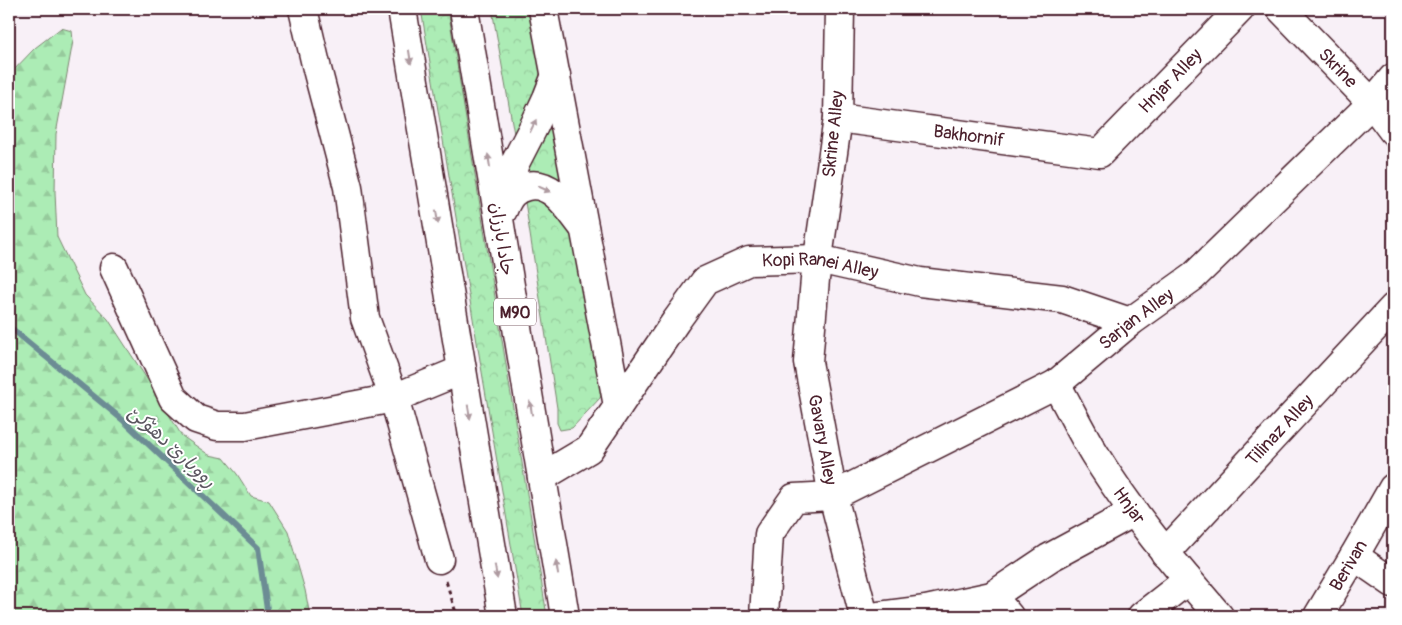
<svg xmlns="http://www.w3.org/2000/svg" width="1402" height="625" font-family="Pangolin,'Playpen Sans Arabic',sans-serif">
<defs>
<pattern id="forest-firs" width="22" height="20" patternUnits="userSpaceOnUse" patternTransform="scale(1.25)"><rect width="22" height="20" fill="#acecb5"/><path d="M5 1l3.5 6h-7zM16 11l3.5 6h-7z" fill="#96ca9c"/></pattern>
<pattern id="park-crowns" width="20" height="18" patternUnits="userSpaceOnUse" patternTransform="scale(1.25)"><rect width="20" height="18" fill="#acecb5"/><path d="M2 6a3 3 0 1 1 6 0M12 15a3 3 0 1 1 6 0" fill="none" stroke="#96ca9c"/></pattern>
</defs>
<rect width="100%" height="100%" fill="#f8f0f7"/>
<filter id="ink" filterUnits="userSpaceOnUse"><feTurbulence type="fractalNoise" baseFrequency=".02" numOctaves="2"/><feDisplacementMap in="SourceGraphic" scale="10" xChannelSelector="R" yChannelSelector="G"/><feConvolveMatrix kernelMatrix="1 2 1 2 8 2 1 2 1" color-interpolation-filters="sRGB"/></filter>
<g filter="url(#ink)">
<path fill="url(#forest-firs)" stroke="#7b8670" d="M 61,28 L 72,31 L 73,41 L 56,134 L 55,192 L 57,237 L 85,295 L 108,319 L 147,379 L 182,436 L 209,455 L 224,458 L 237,474 L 251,496 L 269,501 L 288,531 L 305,590 L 310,616 L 9,616 L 9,75 L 35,48 Z"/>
<path fill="url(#park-crowns)" stroke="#7b8670" d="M 421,9 L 448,9 L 547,616 L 523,616 Z
M 492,9 L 537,9 L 553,77 L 517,151 Z
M 553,90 L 580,221 L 524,184 L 519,159 Z
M 523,189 L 573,219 L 609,381 L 600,398 L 572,428 L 560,430 L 557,423 L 557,408 Z"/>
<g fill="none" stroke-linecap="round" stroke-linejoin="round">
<path stroke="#6c8c94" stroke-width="6" d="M 9,328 L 11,328 L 124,421 L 258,548 L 268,616"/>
<g stroke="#4a1f2b" stroke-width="31">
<g id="minor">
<path d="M 303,9 L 317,69 L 348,187 L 365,318 L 394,398 L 439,559"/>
<path id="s1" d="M 840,9 L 838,118 L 815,279 L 808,362 L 833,496 L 864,616"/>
<path id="s2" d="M 1281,9 L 1372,103 L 1393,131"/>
<path id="s3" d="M 838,118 L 1100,153 L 1240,9"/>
<path d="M 114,268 L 173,398 L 196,419 L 217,426 L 245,426 L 394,398 L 462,370"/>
<path id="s4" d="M 1056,384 C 1069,407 1081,432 1095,455 C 1131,513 1175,565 1219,616"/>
<path id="s5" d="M 542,477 L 589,449 L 676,321 L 705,281 L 749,261 L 818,259 L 920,282 L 1062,299 L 1130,322"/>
<path id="s6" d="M 1165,553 L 1393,308"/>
<path d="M 1354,556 L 1393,583"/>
<path d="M 992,596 L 1009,616"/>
<path id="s7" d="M 764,616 L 769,534 L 794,498 L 833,496 L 1056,384 L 1130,322 L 1193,277 L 1372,103 L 1393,78"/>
<path d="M 879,616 L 926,610 L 992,596 L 1049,558 L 1134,512"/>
<path d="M 1142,616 L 1188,580"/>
<path id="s8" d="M 1318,616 L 1354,556 L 1393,488"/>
</g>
</g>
<g stroke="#4a1f2b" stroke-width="31">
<path id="major" d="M 543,9 L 618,406"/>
</g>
<g stroke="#4a1f2b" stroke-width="31">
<path id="highway" d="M 402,9 L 503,616
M 464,9 L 565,616
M 502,210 L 506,191 L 515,163 L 534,126 L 547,98 L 556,75
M 503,210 C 508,198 513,189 527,186 C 553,180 570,211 584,228"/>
</g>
<path stroke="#4a1f2b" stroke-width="3" stroke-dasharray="5 4" stroke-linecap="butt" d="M 446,581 L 457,616"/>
<use href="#minor" stroke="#fff" stroke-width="28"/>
<use href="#major" stroke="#fff" stroke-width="28"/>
<use href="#highway" stroke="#fff" stroke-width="28"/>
</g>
<defs><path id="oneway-solid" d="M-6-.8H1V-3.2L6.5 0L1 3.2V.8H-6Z" transform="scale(1.25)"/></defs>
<g fill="#ae9aa0">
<use href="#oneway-solid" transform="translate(410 57) rotate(81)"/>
<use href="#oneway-solid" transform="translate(533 126) rotate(-64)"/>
<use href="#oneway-solid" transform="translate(489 161) rotate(-99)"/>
<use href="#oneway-solid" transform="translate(544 189) rotate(24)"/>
<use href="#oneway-solid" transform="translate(437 217) rotate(81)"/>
<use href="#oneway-solid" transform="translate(531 408) rotate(-99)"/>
<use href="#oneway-solid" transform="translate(469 412) rotate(80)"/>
<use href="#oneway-solid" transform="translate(557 568) rotate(-99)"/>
<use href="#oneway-solid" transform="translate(496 572) rotate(80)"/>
</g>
</g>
<g text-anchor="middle" stroke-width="4" stroke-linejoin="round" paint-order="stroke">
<rect fill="#fff" stroke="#80626b" stroke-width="1" x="494" y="298.5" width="42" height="27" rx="4"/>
<g font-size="16" font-weight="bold" fill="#4a1f2b">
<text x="515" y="318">M90</text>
</g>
<g font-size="18" fill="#4a1f2b" stroke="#fff">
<text dy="6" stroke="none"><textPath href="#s2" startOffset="82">Skrine</textPath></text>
<text dy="6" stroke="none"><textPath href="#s3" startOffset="365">Hnjar Alley</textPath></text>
<text transform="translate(833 134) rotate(-84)" y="6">Skrine Alley</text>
<text dy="6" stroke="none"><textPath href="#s3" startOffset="132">Bakhornif</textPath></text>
<text transform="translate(502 239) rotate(81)" y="6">جادا بارزان</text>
<text dy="6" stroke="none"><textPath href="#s5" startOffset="379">Kopi Ranei Alley</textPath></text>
<text dy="6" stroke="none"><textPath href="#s7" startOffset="518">Sarjan Alley</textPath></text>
<text dy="6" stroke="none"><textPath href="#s6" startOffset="168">Tilinaz Alley</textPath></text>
<text dy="6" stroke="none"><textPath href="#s1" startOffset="434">Gavary Alley</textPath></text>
<text dy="6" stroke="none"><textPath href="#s4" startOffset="142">Hnjar</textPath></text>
<text dy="6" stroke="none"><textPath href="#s8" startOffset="59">Berivan</textPath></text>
</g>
<g font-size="19" font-style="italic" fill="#5b5660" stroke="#fff">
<text transform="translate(173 446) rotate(43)" y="7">ڕووبارێ دهۆكێ</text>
</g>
</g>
<rect width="1402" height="625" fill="none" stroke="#fff" stroke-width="30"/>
<rect x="15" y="15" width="1372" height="595" fill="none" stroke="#4a1f2b" stroke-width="2" filter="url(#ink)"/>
</svg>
